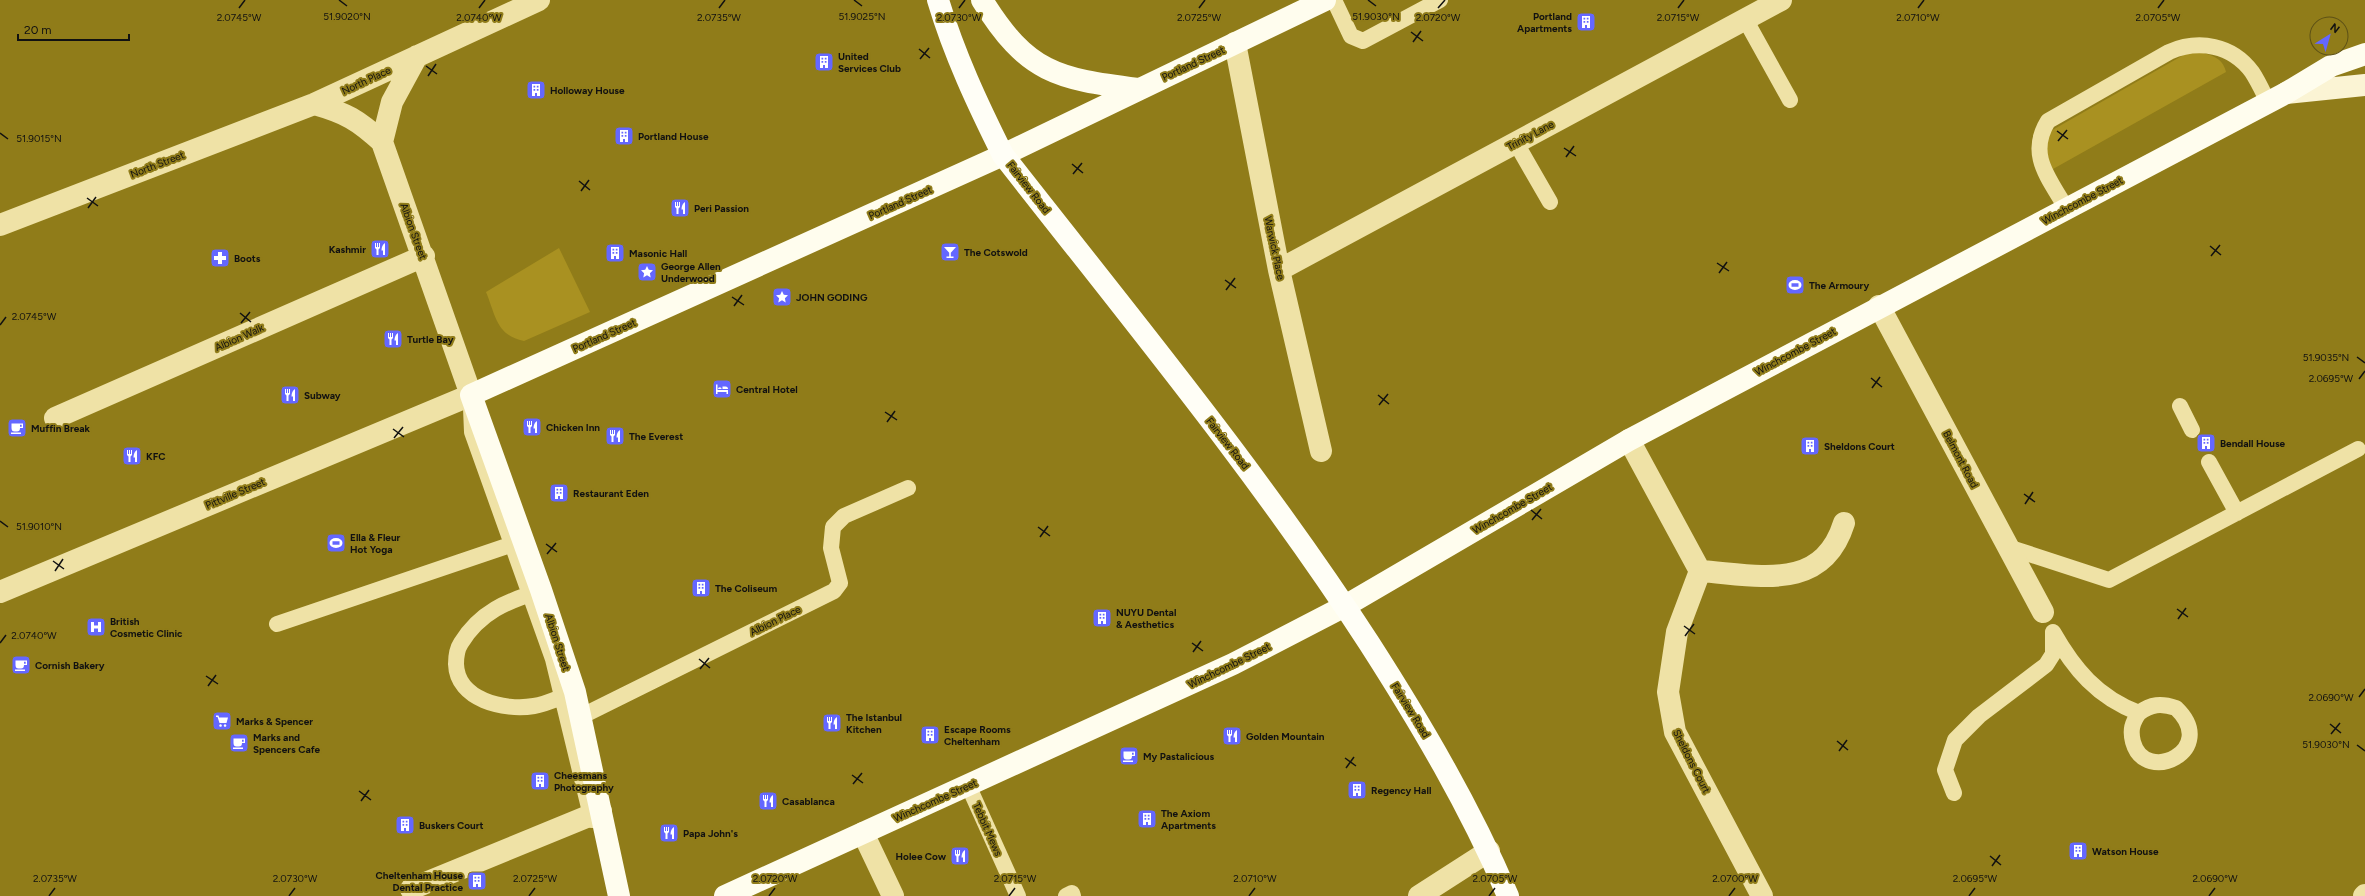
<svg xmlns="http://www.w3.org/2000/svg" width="2365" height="896" font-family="Figtree,sans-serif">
<rect width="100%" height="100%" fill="#907c19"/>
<path fill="#a99121" d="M 2195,51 C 2209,54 2223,57 2226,72 L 2053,169 L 2046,154 L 2049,132 L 2187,53 Z
M 559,248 L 590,312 L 524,341 C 496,335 496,316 486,292 Z"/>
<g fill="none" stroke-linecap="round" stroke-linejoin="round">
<path stroke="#efe2a6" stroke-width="16" d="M 1334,0 L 1351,36 L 1363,41 L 1440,0
M 1745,19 L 1790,100
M 1516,143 L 1550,202
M 2066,208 C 2049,178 2027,155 2048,121 L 2169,52 C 2199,39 2232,45 2252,72 C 2258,81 2263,92 2268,102
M 2180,406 L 2192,430
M 471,408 L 472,432 L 553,659 L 592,820
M 2209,462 L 2237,513
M 2008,547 L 2109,580 L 2358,449
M 540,591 C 507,601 480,612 461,643 C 457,649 456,656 456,664 C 457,700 504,711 534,706 C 547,704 560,697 572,693
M 277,624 L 522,541
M 2053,632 C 2074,669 2097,697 2139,713 C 2151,704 2161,703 2176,708 C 2220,750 2145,786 2133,742 C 2130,730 2132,723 2139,713
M 580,717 L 834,591 L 840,583 L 831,548 L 833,527 L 844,516 L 908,488
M 968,785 L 1018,896
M 1954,793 L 1945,770 L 1955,740 L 1979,716 L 2046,665 L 2053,654 L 2053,633
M 1066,896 L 1072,893 L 1073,896"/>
<path stroke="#efe2a6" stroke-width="22" d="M 1235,43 L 1279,270 L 1321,451
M 382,142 L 392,102 L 417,56
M 0,225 L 314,104 L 539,0
M 1279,270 L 1781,0
M 1879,306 L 2043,612
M 55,418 L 424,256
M 1629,440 L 1700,571
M 0,592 L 471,395 L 382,142 C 358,120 346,113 314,104
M 863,833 L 893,896
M 411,889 L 601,811
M 1419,896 L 1489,851
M 1762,896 L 1675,732 L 1668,692 L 1677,632 L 1700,571 C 1758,575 1822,593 1844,523
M 2364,896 L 2365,895"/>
<path stroke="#fbf4d4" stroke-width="22" d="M 2286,93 L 2365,85"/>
<path stroke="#fffdee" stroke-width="22" d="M 982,0 C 1027,73 1057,79 1138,89
M 619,896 L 575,692 L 541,590 L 471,395 L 1003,155 L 1325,0
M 725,896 L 1233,664 L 1345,606 L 1629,440 L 2286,93 L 2331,66 L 2365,54"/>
<path stroke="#fffef6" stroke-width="22" d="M 938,0 C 954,54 978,105 1003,155 C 1128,315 1258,472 1369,643 C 1421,724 1470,807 1508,896"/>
</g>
<path fill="none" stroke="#111" stroke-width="1.5" d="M 339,0 L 347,6M 854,0 L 862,6M 1368,0 L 1376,6M 239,8 L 245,0M 479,8 L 485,0M 719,8 L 725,0M 959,8 L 965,0M 1199,8 L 1205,0M 1438,8 L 1445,0M 1678,8 L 1684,0M 1918,8 L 1924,0M 2158,8 L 2164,0M 1411,32 L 1423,41M 1413,42 L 1421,31M 919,49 L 930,58M 920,59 L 929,48M 426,66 L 437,74M 428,76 L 436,64M 2057,131 L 2068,139M 0,133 L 8,139M 2058,141 L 2067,130M 1564,148 L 1576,156M 1566,157 L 1574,146M 1072,164 L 1083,173M 1073,174 L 1082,163M 579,181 L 590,190M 581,191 L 589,180M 87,198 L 98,206M 88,208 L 96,197M 2210,246 L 2221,255M 2211,256 L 2220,245M 1717,263 L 1729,271M 1719,273 L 1727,262M 1225,280 L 1236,288M 1226,290 L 1235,278M 732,297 L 744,305M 734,306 L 742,295M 240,313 L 251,322M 241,323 L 250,312M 0,325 L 6,317M 2357,357 L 2365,363M 1871,378 L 1882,387M 2359,379 L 2365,371M 1872,388 L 1880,377M 1378,395 L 1389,404M 1379,405 L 1388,394M 885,412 L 897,420M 887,422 L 895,411M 393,429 L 404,437M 394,438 L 403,427M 2024,494 L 2035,502M 2025,504 L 2033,492M 1531,510 L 1542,519M 1532,520 L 1541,509M 0,521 L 8,527M 1038,527 L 1050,536M 1040,537 L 1048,526M 546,544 L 557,552M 547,554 L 556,543M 53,561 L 64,569M 55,571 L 63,559M 2177,609 L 2188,617M 2178,619 L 2186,608M 1684,626 L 1695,634M 1685,636 L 1694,624M 0,643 L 6,635M 1192,643 L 1203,651M 1193,652 L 1201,641M 699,659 L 710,668M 700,669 L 709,658M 206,676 L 218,684M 208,686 L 216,675M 2359,697 L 2365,689M 2330,724 L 2341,733M 2331,734 L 2340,723M 1837,741 L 1848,750M 2357,745 L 2365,751M 1839,751 L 1847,740M 1345,758 L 1356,766M 1346,768 L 1354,757M 852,775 L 863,783M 853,784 L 862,773M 359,791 L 371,800M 361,801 L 369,790M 1990,856 L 2001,865M 1992,866 L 2000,855M 49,896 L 55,888M 289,896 L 295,888M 529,896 L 535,888M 769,896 L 775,888M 1009,896 L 1015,888M 1249,896 L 1255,888M 1489,896 L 1495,888M 1729,896 L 1735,888M 1969,896 L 1975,888M 2209,896 L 2215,888"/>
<defs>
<g id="building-square" transform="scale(1)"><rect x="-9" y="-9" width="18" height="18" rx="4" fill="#6467ff" stroke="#907c19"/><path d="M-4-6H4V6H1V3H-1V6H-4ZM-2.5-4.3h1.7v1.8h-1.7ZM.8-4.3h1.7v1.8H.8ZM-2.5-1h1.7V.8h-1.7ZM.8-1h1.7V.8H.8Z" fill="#fff"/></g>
<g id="restaurant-square" transform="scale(1)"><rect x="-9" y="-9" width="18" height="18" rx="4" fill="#6467ff" stroke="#907c19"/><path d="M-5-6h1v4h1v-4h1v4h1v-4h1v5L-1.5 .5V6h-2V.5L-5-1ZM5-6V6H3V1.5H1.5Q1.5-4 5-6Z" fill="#fff"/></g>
<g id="bar-square" transform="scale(1)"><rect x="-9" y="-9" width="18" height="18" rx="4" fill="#6467ff" stroke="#907c19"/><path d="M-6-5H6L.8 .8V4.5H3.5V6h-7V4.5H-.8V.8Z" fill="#fff"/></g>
<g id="pharmacy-square" transform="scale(1)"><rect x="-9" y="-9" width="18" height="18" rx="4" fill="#6467ff" stroke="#907c19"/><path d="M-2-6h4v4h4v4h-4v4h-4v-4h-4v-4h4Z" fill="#fff"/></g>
<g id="sight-square" transform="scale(1)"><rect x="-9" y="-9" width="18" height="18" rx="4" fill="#6467ff" stroke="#907c19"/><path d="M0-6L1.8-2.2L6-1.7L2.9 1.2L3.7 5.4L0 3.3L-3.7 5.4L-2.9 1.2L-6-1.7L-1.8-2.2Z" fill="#fff"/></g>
<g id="stadium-square" transform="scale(1)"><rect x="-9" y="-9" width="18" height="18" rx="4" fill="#6467ff" stroke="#907c19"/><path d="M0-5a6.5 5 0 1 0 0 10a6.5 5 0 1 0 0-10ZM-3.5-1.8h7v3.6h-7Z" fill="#fff"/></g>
<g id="hotel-square" transform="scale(1)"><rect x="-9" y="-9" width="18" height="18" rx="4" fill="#6467ff" stroke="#907c19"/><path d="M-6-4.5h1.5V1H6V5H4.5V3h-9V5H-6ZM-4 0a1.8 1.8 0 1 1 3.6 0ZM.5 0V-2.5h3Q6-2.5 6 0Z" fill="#fff"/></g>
<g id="cafe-square" transform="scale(1)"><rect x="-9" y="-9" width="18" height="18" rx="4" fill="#6467ff" stroke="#907c19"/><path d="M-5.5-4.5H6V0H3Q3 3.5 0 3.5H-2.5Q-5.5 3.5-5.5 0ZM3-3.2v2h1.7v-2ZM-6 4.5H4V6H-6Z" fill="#fff"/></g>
<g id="hospital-square" transform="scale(1)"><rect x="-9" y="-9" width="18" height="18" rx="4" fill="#6467ff" stroke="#907c19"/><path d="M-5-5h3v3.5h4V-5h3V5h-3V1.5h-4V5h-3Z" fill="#fff"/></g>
<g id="supermarket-square" transform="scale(1)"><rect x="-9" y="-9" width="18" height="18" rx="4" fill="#6467ff" stroke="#907c19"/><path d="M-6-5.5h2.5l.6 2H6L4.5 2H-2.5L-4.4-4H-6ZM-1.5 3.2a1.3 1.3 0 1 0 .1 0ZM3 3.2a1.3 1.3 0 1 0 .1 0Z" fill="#fff"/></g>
</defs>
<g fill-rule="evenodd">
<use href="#building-square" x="1586" y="22"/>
<use href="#building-square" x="824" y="62"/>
<use href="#building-square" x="536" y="90"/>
<use href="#building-square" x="624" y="136"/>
<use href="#restaurant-square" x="680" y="208"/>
<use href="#restaurant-square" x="380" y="249"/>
<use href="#bar-square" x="950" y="252"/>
<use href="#building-square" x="615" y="253"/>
<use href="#pharmacy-square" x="220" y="258"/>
<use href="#sight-square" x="647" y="272"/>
<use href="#stadium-square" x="1795" y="285"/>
<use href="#sight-square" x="782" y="297"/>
<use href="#restaurant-square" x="393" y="339"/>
<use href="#hotel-square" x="722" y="389"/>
<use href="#restaurant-square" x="290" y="395"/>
<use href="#restaurant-square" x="532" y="427"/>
<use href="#cafe-square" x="17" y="428"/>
<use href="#restaurant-square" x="615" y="436"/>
<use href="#building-square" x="2206" y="443"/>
<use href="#building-square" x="1810" y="446"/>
<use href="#restaurant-square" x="132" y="456"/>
<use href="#building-square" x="559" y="493"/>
<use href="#stadium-square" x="336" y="543"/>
<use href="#building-square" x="701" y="588"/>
<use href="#building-square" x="1102" y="618"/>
<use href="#hospital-square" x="96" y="627"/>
<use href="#cafe-square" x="21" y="665"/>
<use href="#supermarket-square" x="222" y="721"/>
<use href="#restaurant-square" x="832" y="723"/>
<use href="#building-square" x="930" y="735"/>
<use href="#restaurant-square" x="1232" y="736"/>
<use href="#cafe-square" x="239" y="743"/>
<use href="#cafe-square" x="1129" y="756"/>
<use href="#building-square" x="540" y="781"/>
<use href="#building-square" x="1357" y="790"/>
<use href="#restaurant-square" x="768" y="801"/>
<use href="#building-square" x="1147" y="819"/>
<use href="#building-square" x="405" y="825"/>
<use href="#restaurant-square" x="669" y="833"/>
<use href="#building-square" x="2078" y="851"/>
<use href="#restaurant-square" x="960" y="856"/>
<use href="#building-square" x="477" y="881"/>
</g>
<g text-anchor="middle" stroke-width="4" stroke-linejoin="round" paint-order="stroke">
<g font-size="10" font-weight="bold" fill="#111" stroke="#907c19" text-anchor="start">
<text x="1572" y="20" text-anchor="end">Portland<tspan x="1572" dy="12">Apartments</tspan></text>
<text x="838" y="60">United<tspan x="838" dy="12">Services Club</tspan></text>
<text x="550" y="94">Holloway House</text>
<text x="638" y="140">Portland House</text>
<text x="694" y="212">Peri Passion</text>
<text x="366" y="253" text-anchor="end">Kashmir</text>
<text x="964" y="256">The Cotswold</text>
<text x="629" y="257">Masonic Hall</text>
<text x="234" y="262">Boots</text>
<text x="661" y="270">George Allen<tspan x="661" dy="12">Underwood</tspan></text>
<text x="1809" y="289">The Armoury</text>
<text x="796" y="301">JOHN GODING</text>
<text x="407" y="343">Turtle Bay</text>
<text x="736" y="393">Central Hotel</text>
<text x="304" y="399">Subway</text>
<text x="546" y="431">Chicken Inn</text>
<text x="31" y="432">Muffin Break</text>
<text x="629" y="440">The Everest</text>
<text x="2220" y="447">Bendall House</text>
<text x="1824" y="450">Sheldons Court</text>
<text x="146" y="460">KFC</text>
<text x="573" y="497">Restaurant Eden</text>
<text x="350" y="541">Ella &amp; Fleur<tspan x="350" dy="12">Hot Yoga</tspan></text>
<text x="715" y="592">The Coliseum</text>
<text x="1116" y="616">NUYU Dental<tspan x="1116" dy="12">&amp; Aesthetics</tspan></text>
<text x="110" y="625">British<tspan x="110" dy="12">Cosmetic Clinic</tspan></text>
<text x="35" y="669">Cornish Bakery</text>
<text x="846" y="721">The Istanbul<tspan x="846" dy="12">Kitchen</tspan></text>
<text x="236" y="725">Marks &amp; Spencer</text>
<text x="944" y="733">Escape Rooms<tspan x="944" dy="12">Cheltenham</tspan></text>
<text x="1246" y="740">Golden Mountain</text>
<text x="253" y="741">Marks and<tspan x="253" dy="12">Spencers Cafe</tspan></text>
<text x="1143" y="760">My Pastalicious</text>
<text x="554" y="779">Cheesmans<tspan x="554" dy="12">Photography</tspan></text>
<text x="1371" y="794">Regency Hall</text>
<text x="782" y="805">Casablanca</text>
<text x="1161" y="817">The Axiom<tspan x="1161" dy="12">Apartments</tspan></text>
<text x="419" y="829">Buskers Court</text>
<text x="683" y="837">Papa John's</text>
<text x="2092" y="855">Watson House</text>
<text x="946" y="860" text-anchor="end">Holee Cow</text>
<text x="463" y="879" text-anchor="end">Cheltenham House<tspan x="463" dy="12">Dental Practice</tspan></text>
</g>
<g font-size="10" fill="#111" stroke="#907c19">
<text transform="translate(1193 63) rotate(-25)" y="4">Portland Street</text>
<text transform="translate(366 80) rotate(-25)" y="4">North Place</text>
<text transform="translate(1530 135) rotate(-28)" y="4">Trinity Lane</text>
<text transform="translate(157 164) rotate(-21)" y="4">North Street</text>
<text transform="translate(1029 187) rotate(52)" y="4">Fairview Road</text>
<text transform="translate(2082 200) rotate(-28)" y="4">Winchcombe Street</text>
<text transform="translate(900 202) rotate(-24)" y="4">Portland Street</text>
<text transform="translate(414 231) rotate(70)" y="4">Albion Street</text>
<text transform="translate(1275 248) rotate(78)" y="4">Warwick Place</text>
<text transform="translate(604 335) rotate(-24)" y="4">Portland Street</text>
<text transform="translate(239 337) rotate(-24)" y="4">Albion Walk</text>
<text transform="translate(1795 351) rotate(-28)" y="4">Winchcombe Street</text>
<text transform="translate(1228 443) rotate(52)" y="4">Fairview Road</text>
<text transform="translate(1961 459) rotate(62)" y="4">Belmont Road</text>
<text transform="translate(235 493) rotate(-23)" y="4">Pittville Street</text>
<text transform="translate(1512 508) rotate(-30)" y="4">Winchcombe Street</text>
<text transform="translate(775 620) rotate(-26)" y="4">Albion Place</text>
<text transform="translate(558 642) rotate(72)" y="4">Albion Street</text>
<text transform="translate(1229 665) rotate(-26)" y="4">Winchcombe Street</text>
<text transform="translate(1411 710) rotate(58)" y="4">Fairview Road</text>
<text transform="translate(1692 761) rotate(63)" y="4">Sheldons Court</text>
<text transform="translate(935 800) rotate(-24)" y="4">Winchcombe Street</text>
<text transform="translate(988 829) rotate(66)" y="4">Tebbit Mews</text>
</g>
</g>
<g font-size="10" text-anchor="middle" fill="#111" stroke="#907c19" stroke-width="4" stroke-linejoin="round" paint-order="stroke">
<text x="347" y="20">51.9020°N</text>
<text x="862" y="20">51.9025°N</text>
<text x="1376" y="20">51.9030°N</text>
<text x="239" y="21">2.0745°W</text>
<text x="479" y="21">2.0740°W</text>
<text x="719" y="21">2.0735°W</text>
<text x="959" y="21">2.0730°W</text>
<text x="1199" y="21">2.0725°W</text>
<text x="1438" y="21">2.0720°W</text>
<text x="1678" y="21">2.0715°W</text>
<text x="1918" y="21">2.0710°W</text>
<text x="2158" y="21">2.0705°W</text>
<text x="39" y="142">51.9015°N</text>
<text x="34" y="320">2.0745°W</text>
<text x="2326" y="361">51.9035°N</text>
<text x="2331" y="382">2.0695°W</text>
<text x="39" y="530">51.9010°N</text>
<text x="34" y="639">2.0740°W</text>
<text x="2331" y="701">2.0690°W</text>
<text x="2326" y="748">51.9030°N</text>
<text x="55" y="882">2.0735°W</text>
<text x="295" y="882">2.0730°W</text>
<text x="535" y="882">2.0725°W</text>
<text x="775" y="882">2.0720°W</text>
<text x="1015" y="882">2.0715°W</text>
<text x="1255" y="882">2.0710°W</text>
<text x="1495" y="882">2.0705°W</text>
<text x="1735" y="882">2.0700°W</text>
<text x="1975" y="882">2.0695°W</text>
<text x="2215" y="882">2.0690°W</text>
</g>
<g transform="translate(2329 36) rotate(37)"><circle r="19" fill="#907c19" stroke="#5d5116"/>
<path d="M0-3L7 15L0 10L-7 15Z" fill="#6467ff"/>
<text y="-6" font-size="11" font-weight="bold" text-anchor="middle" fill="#111111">N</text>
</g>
<path d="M18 34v6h111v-6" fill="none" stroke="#111111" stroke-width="2"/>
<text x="24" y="34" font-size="12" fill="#111111" stroke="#907c19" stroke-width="3" paint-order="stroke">20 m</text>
</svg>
